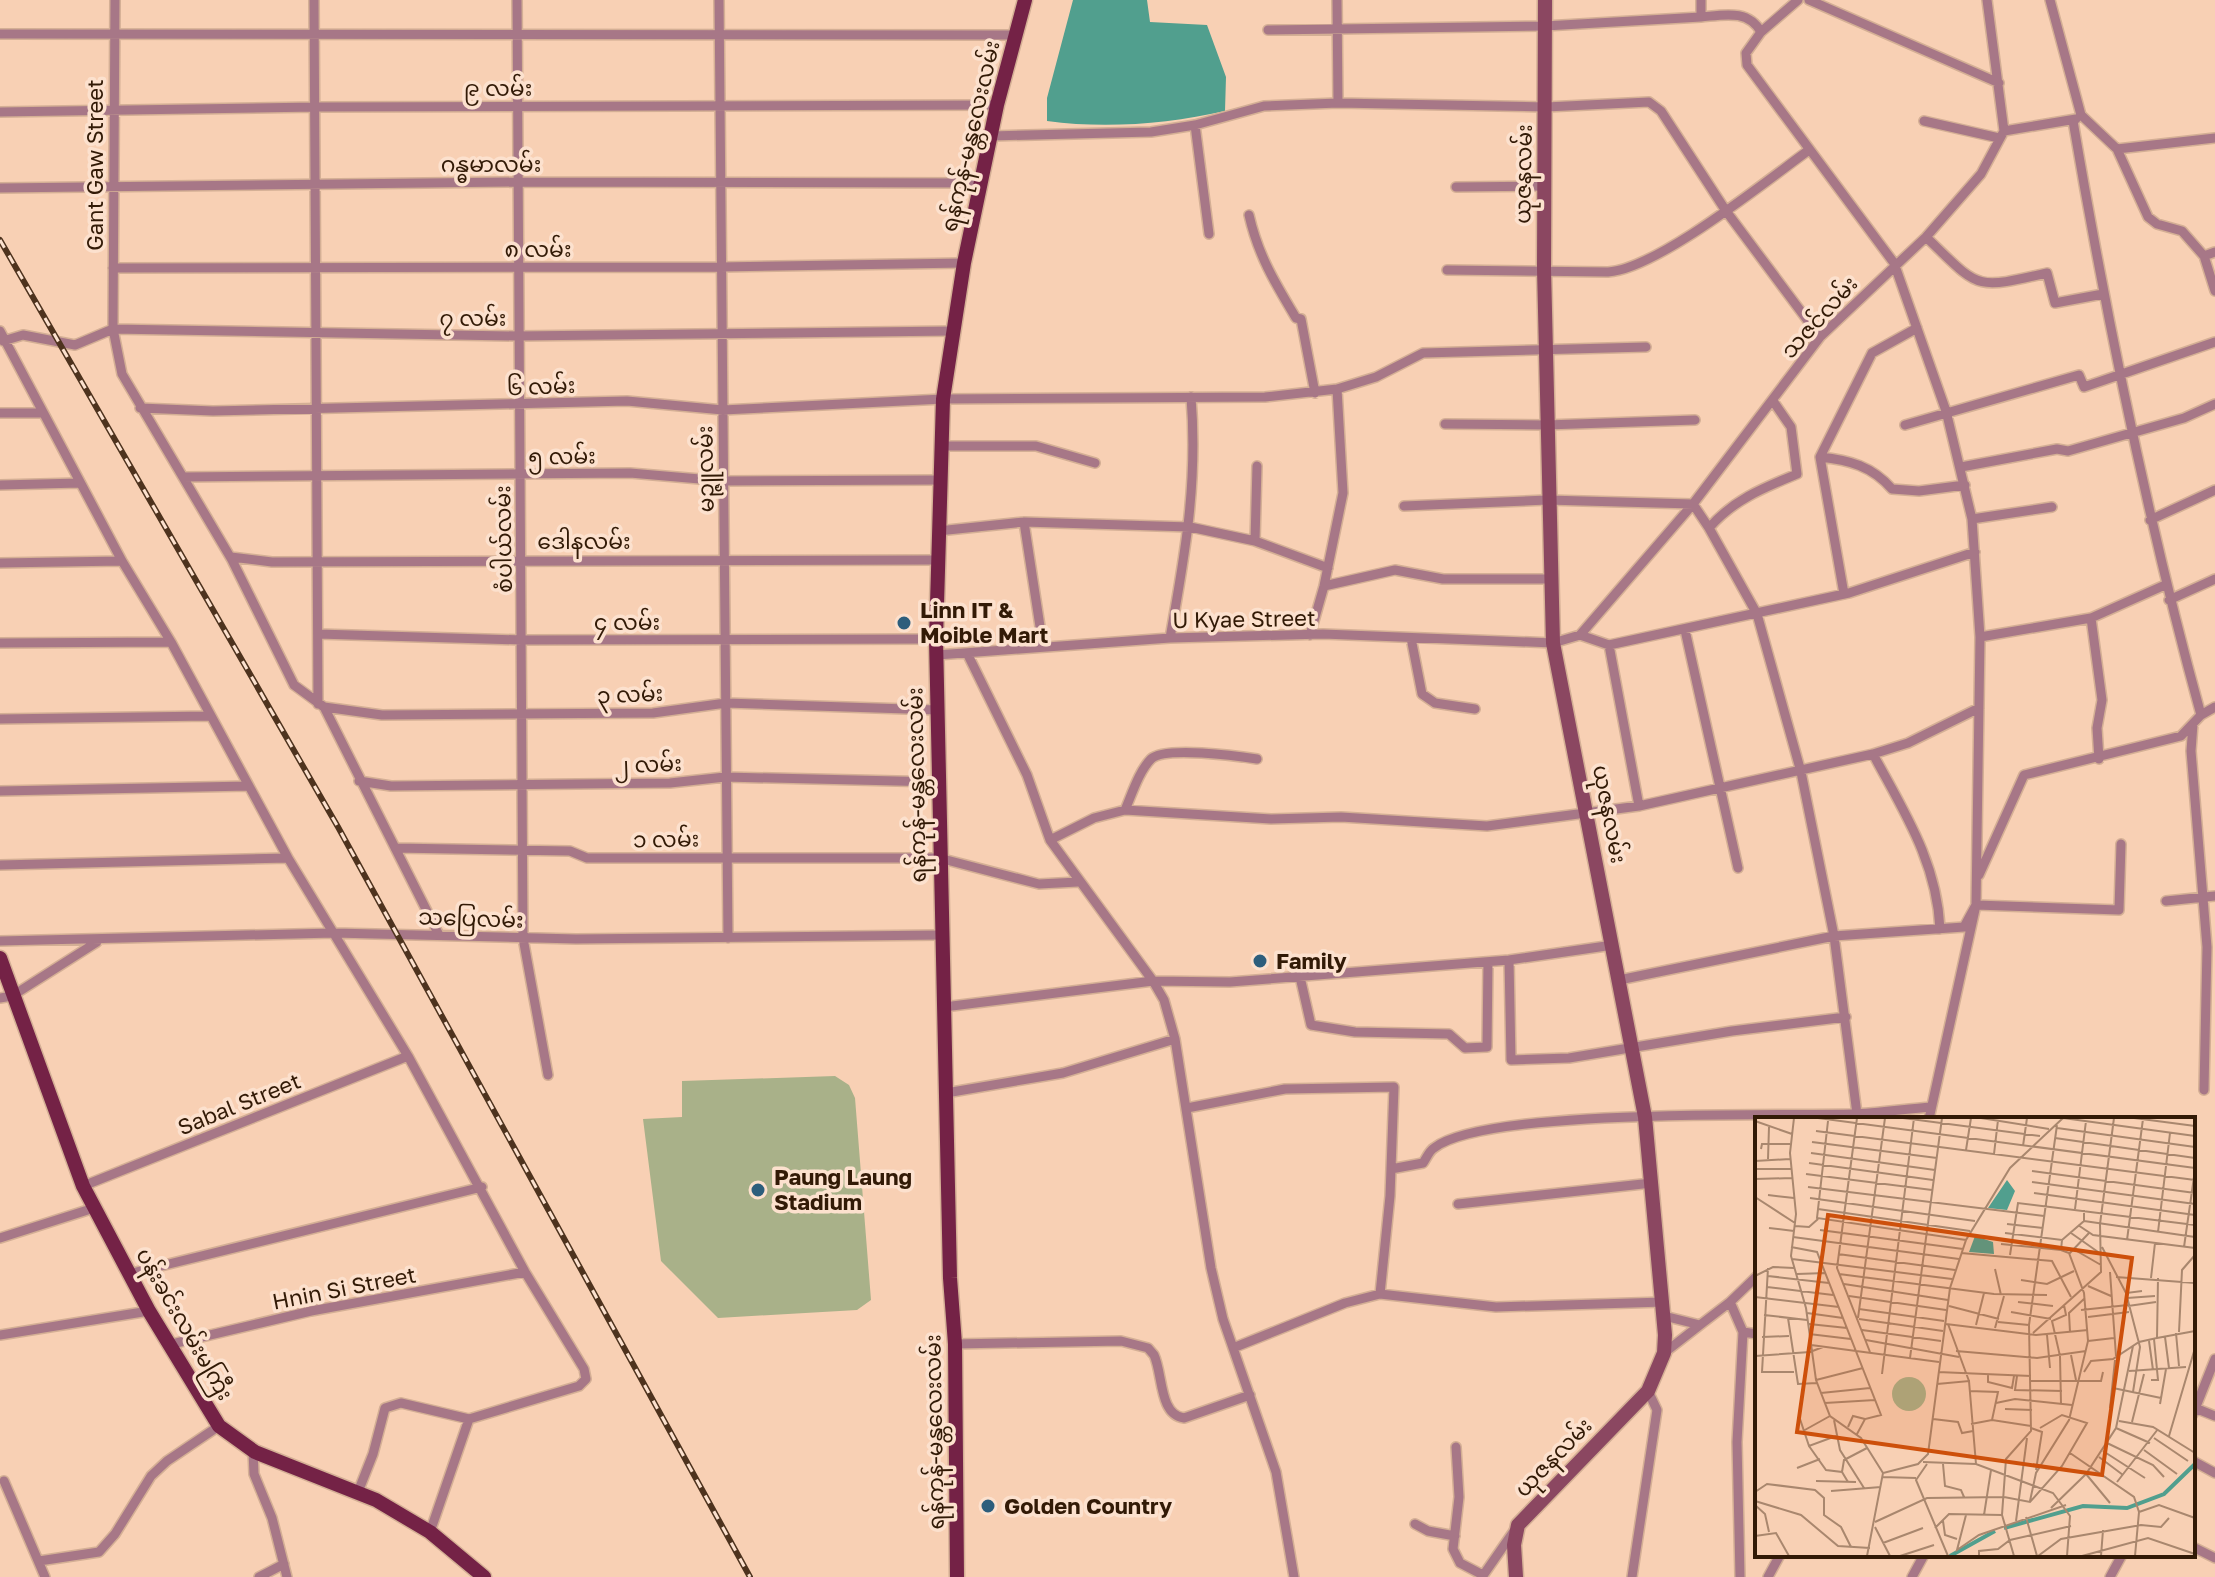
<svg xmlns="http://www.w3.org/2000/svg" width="2215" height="1577" font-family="'Golos Text','Noto Sans Myanmar',sans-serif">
<rect width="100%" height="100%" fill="#f8d0b4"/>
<path fill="#a9b189" d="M 835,1076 L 849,1085 L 855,1098 L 871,1300 L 857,1310 L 718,1318 L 661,1261 L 643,1119 L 682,1117 L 682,1081 Z"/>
<path fill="#519f8e" d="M 1073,0 L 1147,0 L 1150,22 L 1207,25 L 1226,77 L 1225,111 C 1168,124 1105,129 1047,121 L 1047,98 Z"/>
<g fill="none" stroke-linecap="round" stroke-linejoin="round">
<g stroke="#d4af95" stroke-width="12">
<path id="street" d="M 115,0 L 113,329 L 122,374 L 232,560 L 294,685 L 324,707 L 439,935
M 314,0 L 318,704
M 517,0 L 523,938 L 548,1075
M 719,0 L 728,938
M 1337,0 L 1338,103
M 1701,0 L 1701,17 C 1724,15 1748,9 1761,32 L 1746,53 L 1747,65 L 1894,263 L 1946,411 L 1972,519 L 1980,637 L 1976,905 L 1929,1119
M 1809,0 L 1999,83
M 2050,0 L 2081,115 L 2117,149 L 2148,217 L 2157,224 L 2182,231 L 2204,256
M 1268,30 L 1545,26 L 1701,17
M 1761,32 L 1798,0
M 0,34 L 1015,35
M 0,112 L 316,107 L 997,105
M 1924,121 L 1999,138
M 2073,121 C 2107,321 2147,519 2201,715
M 1195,125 L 1209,234
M 2004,131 L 2076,119
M 991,136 L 1151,132 L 1195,125 L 1264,106 L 1338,103 L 1546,107 L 1649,102 L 1661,111 L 1726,211 L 1820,337
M 2117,149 L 2215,138
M 1456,187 L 1545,186
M 0,188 L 519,182 L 982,183
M 1249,215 C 1258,255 1275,283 1296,318 L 1301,319 L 1315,393
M 1926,237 C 1980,289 1973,290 2047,273 L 2055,303 L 2103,294
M 2215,252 L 2204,256 L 2215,291
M 113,268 L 720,267 L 964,263
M 1447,270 L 1608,272 C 1657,269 1766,181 1809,150
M 0,331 L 122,561 L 171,642 L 288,858 L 408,1056 L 525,1272 L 584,1369 L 586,1379 L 579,1386 L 469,1419 L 430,1532
M 3,341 L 23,335 L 75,345 L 113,329 L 517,336 L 953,331
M 1773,401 L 1791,427 L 1797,474 C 1763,488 1733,500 1709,528 L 1757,614 L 1801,772 L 1834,936 L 1857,1114
M 140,408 L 213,411 L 627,401 L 723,410 L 943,399 L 1265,397 L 1337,389 L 1376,377 L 1423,353 L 1646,347
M 0,413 L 43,413
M 1445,424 L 1546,425 L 1695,420
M 1905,425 L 2079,375 L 2084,387 L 2215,342
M 942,446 L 1036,446 L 1095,463
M 1820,457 C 1849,460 1872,466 1892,489 L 1919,491 L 1965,485
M 1961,467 L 2057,449 L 2068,451 L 2184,418 L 2215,404
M 183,477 L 630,473 L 723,481 L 941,480
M 0,485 L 80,483
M 1404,506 L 1547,500 L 1693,504 L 1709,528
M 1972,519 L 2052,507
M 2150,520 L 2215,490
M 1024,522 L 1043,646
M 938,531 L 1024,522 L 1190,527 L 1255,541 L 1328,568
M 1255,541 L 1257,466
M 231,557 L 272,562 L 937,560
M 0,563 L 122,561
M 1324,586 L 1395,570 L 1443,579 L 1549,579
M 1844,594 L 1820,457 L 1872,353 L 1917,328
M 2169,600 L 2215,579
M 2091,618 L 2102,700 L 2097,728 L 2099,759
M 1685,630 L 1738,868
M 318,634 L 522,640 L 936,639
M 1310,635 L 1324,586 L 1343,493 L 1337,389
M 1580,635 L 1693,504 L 1820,337 L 1926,237 L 1981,174 L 2004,131 L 1987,0
M 1980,637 L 2091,618 L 2165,585
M 1170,638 C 1185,555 1198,482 1191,397
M 1411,638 L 1422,694 L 1435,703 L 1475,709
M 0,643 L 171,642
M 1609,645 L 1639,806
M 937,655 L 1170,638 L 1323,634 L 1553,643 L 1580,635 L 1609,645 L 1849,593 L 1975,552
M 968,655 L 1027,775 L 1050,840 L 1153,981 L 1164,1000 L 1175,1039
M 324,707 L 382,715 L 653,713 L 726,703 L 937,710
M 0,719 L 209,716
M 2193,724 L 2191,751 L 2207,947 L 2204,1090
M 1873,754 C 1904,812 1937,862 1940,929
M 359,781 L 391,786 L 670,783 L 725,777 L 938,782
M 0,791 L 249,786
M 1125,810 C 1132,794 1139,771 1151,759 C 1164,746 1238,756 1257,759
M 1050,840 L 1094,818 L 1125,810 L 1271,819 L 1341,817 L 1487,826 L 1639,806 L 1873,754 L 1908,743 L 1979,708
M 395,848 L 570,851 L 587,858 L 939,858 L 1039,884 L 1078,882
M 0,865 L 288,858
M 1979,875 L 2024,775 L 2181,736 L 2201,715 L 2215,707
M 2166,901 L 2215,896
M 0,941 L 334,933 L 576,939 L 941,935
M 1509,960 L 1511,1060 L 1569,1058 L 1732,1031 L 1846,1017
M 1300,977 L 1311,1025 L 1355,1032 L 1449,1034 L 1465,1048 L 1487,1047 L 1488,962
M 1619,980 L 1834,936 L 1964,927 L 1976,905 L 2119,910 L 2121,844
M 0,998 L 12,996 L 97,942
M 944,1007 L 1153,981 L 1230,982 L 1509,960 L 1613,945
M 946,1093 L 1063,1073 L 1175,1039 L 1211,1268 L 1223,1319 L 1276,1472 L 1294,1577
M 1187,1108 L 1285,1089 L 1394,1087 L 1390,1196 L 1380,1294
M 1391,1169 L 1423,1163 C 1426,1159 1429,1151 1434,1148 C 1485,1108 1775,1116 1852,1114 C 1878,1113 1905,1109 1931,1107
M 83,1186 L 408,1056
M 1458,1204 L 1652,1183
M 0,1238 L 94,1208
M 128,1274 L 482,1187
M 1730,1302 L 1757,1276
M 1664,1316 L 1700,1325 L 1730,1302 L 1743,1332 L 1737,1442 L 1740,1577
M 1743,1332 L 1757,1334
M 0,1335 L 149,1311
M 172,1344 L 311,1311 L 525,1272
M 955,1344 L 1121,1341 L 1148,1348 L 1154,1355 C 1163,1374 1159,1415 1184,1418 L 1250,1395
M 1233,1348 L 1345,1303 L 1380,1294 L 1496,1307 L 1664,1302
M 1664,1353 L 1700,1325
M 2195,1408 L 2215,1416
M 2193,1414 L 2215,1359
M 1456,1447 L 1459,1497 L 1453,1549 L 1460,1563 L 1483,1575
M 253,1451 L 254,1474 L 272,1518 L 287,1577
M 2193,1461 L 2215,1473
M 4,1481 L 45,1577
M 358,1492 L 373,1454 L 385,1408 L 401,1403 L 469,1419
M 1415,1524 L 1428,1531 L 1455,1536
M 2193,1547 L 2215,1558
M 39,1561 L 99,1552 L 115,1534 L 151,1476 L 167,1461 L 219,1426
M 259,1577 L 284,1564
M 1482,1577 L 1514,1531
M 1632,1577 L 1657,1410 L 1648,1391
M 1768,1577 L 1780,1555
M 1912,1577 L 1924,1555
M 2110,1577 L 2122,1555"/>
</g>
<g stroke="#d4af95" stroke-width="17">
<path id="secondary" d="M 1516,1577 L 1514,1545 L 1518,1525 L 1648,1391 L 1664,1353 L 1665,1335 L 1645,1117 L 1553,643 L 1544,269 L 1545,0"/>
</g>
<g stroke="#d4af95" stroke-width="17">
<path id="primary" d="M 0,958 L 83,1186 L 149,1311 L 219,1426 L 255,1452 L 376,1500 L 430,1532 L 484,1577
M 957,1577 L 955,1344 L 950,1278 L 936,639 L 943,399 L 964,263 L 997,105 L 1025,0"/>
</g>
<use href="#street" stroke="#a77787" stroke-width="9"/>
<use href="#secondary" stroke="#8b4761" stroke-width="14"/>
<use href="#primary" stroke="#742246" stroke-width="14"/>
<g stroke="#4e331e" stroke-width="6">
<path id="rail" d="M 0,240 L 338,827 L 750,1577"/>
</g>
<use href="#rail" stroke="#fce1ce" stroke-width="3" stroke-dasharray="9" stroke-linecap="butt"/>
</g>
<g fill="#2d5e7c" stroke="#fce1ce" stroke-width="3">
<circle cx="904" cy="623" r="8"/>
<circle cx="1260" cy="961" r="8"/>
<circle cx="758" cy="1190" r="8"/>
<circle cx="988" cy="1506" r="8"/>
</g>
<g text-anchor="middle" stroke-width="7" stroke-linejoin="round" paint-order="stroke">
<g font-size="22" fill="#321a06" stroke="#fce1ce">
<text x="498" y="96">၉ လမ်း</text>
<text transform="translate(970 136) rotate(-77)" y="8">ရန်ကုန်-မန္တလေးလမ်း</text>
<text x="491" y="172">ဂန္ဓမာလမ်း</text>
<text transform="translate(95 165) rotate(-90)" y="8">Gant Gaw Street</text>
<text transform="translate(1523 174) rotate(-89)" y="8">ယုဇနလမ်း</text>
<text x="538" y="257">၈ လမ်း</text>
<text transform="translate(1819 317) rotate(-48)" y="8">သဇင်လမ်း</text>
<text x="473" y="326">၇ လမ်း</text>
<text transform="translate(541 386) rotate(-2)" y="8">၆ လမ်း</text>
<text transform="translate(562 456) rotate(-1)" y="8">၅ လမ်း</text>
<text transform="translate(705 469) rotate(-91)" y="8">မဉ္ဇူလမ်း</text>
<text transform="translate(503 539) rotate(-91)" y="8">စံပါယ်လမ်း</text>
<text x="584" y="549">ဒေါနလမ်း</text>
<text transform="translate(1244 619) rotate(-1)" y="8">U Kyae Street</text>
<text x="627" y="630">၄ လမ်း</text>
<text transform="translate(630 694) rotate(-2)" y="8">၃ လမ်း</text>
<text transform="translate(648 764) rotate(-2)" y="8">၂ လမ်း</text>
<text transform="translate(916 785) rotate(-91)" y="8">ရန်ကုန်-မန္တလေးလမ်း</text>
<text transform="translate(1610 814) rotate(79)" y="8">ယုဇနလမ်း</text>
<text transform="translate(666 839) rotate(-1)" y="8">၁ လမ်း</text>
<text transform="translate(471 918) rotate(2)" y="8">သပြေလမ်း</text>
<text transform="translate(239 1104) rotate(-22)" y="8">Sabal Street</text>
<text transform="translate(344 1288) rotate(-11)" y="8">Hnin Si Street</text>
<text transform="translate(185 1324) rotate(60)" y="8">ပန်းခင်းလမ်းမကြီး</text>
<text transform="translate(934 1432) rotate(-91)" y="8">ရန်ကုန်-မန္တလေးလမ်း</text>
<text transform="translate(1553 1457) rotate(-46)" y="8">ယုဇနလမ်း</text>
</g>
<g font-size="22" font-weight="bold" fill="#321a06" stroke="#fce1ce" text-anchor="start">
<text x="920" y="618">Linn IT &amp;<tspan x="920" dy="25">Moible Mart</tspan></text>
<text x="1276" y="969">Family</text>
<text x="774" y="1185">Paung Laung<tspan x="774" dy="25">Stadium</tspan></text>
<text x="1004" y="1514">Golden Country</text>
</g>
</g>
<g transform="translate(1755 1117)">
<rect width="440" height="440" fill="#f8d0b4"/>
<path d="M137 277a17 17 0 1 1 34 0a17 17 0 1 1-34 0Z" fill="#a9b189"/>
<path d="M 252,63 L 260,74 L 252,93 L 233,91 ZM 220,119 L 238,125 L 239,137 L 214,135 Z" fill="#519f8e"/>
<path fill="none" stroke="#519f8e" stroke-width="4" d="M 249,411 L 328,389 L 372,391 L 409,377 L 440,347M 195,439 L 240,414"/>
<path fill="none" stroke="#a9876e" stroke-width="2" d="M 39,1 L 35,36 L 41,97 L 36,139 L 51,191 L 61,263 L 75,299 L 106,321 L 128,356M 63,1 L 440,51M 102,1 L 82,151 L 115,235M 148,1 L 285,19M 226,1 L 294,12M 308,1 L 440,19M 379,1 L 440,9M 0,4 L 37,17M 73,4 L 62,101 L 211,123M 302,11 L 440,30M 61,14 L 440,63M 300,21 L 440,41M 57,25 L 182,41M 268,29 L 272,1M 6,32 L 7,27 L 35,27M 211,33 L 216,1M 56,36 L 180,53M 239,37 L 243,3M 13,42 L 14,10M 0,44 L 35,42M 54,46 L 178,63M 0,52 L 36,52M 277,54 L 440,76M 51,57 L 177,73M 0,62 L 37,61M 277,65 L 440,87M 53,70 L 289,99M 279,76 L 440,98M 13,78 L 39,81M 0,80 L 40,106M 55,81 L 220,104M 63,92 L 215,114M 320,92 L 331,4M 329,104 L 440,120M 252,107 L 288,111M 323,108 L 338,118 L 440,131M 40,109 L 54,110 L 63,102M 14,111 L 39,114M 65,113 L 208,132M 403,115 L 415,16M 250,116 L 307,123 L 329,104 L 329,93M 316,116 L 346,137M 38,120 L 204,142M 372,123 L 388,2M 246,127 L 306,133M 36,130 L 62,135 L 126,298 L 110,302 L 102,317M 347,130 L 371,176M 429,130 L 440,53M 320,133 L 346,148M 206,136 L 297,144 L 316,180M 83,137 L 200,153M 314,137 L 334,116M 255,138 L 263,86 L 440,108M 37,142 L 197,162M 13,151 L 7,255 L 39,255M 240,152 L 246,178M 355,155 L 361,239M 42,157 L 71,156M 84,157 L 239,177 L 292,178M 0,159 L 18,150 L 39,151M 13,159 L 74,166M 361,160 L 440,166M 396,161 L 400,126M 266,163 L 292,167 L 319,154M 89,167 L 193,183M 333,169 L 356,179M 12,170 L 78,178M 94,179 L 191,193M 0,180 L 84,190M 372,181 L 400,179M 263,185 L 298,189M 194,189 L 244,202M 373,189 L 401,185M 104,192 L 189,204M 326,193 L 373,188M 256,195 L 296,202M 52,196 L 88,201M 9,198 L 52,203M 333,200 L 374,195M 33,201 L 43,267 L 62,266M 103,201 L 130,1M 104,202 L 188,214M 243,205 L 274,208M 54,207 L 92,211M 191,207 L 281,218 L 333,213M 193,207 L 214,264M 221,208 L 229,176M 240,211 L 249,179M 107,213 L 186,224M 315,215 L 314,196 L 330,181M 424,215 L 427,153 L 440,138M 278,216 L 346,155 L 345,107 L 359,1M 421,216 L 424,249M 54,217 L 96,222M 292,218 L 295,251M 7,220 L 34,219M 410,220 L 414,251M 402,221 L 440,214M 111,223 L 204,240M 333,224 L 359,221M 394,224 L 398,253M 56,228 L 184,245M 201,234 L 282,241 L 331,234M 316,238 L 321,263M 0,239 L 55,235 L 68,230M 155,241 L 187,1M 374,254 L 431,250M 183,255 L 276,259M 329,255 L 336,244 L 358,242 L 384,225 L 402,221 L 403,161M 127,257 L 159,1M 233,258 L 233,265 L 257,271 L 259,259M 262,259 L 260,273 L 307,274M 61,263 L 108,251M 396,263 L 403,263 L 399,222M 276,264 L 346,264 L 348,255M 182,267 L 214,264 L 221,347M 358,271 L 406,281M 214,274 L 243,275 L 237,303M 378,275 L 385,230 L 371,176 L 387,174M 66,276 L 115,271M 70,286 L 120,283M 241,286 L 260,282 L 317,288M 306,287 L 305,239 L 297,204 L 311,198 L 309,188M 405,287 L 411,252M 355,291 L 360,243M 250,292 L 277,293M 45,302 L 54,329 L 81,319M 178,302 L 203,305 L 207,316 L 218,314M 79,303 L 85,333 L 109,371M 364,304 L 398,310 L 440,336M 377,305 L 389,257M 216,307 L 237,303 L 276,309M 93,310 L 98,299 L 110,302M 276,311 L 287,315 L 281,353M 361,311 L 395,326M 48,314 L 75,299M 414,319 L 440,231M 399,321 L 433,344M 352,326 L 398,348 L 409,360M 54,329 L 71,353 L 87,355 L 93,365M 389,333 L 422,357M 348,334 L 390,361M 315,336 L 379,380 L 384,395 L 380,439M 344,340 L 368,358M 168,345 L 221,347 L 298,376 L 315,399 L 312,439M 172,347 L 161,363 L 193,439M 188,347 L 190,369 L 206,373 L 209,380M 42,351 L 65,342M 87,355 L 89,343 L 112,331M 331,357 L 355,386M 127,360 L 161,361M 61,364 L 101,365M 362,365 L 403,312M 76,374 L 126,370M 0,375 L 12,367 L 60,373 L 69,381 L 69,398 L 86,410 L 96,430M 0,384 L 46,398 L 83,429 L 115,431M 275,384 L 281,356 L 314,303 L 333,224 L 329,176 L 314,136 L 306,133 L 307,123M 0,388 L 10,397 L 14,415M 296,391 L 331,357 L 361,311 L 378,229M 384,395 L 404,388 L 440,401M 211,398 L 202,433 L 224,418 L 311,388M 229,398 L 236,353M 271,400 L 282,439M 188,404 L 190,418 L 202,422M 261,404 L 272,321M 120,405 L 172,381 L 249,380 L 275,385 L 307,349 L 332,306 L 307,298 L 285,311M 120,410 L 135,439M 180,411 L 194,397 L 247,398M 0,419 L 21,416 L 34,439M 128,426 L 168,411M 112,439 L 128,356 L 163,347 L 173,337 L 195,171 L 211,123 L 255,51 L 308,1M 145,439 L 179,428M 224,439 L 224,434 L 243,432 L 255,423 L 316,409M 259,439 L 247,398 L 251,342 L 276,314 L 274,208 L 302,8M 283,439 L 306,422 L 386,408 L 406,410 L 414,401M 327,439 L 393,421 L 440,437M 346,439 L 348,413"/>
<path fill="#cd500b" fill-opacity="0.15" stroke="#cd500b" stroke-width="4" d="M 73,98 L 377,141 L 347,358 L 42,315 Z"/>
<rect width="440" height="440" fill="none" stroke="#321a06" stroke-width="4"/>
</g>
</svg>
